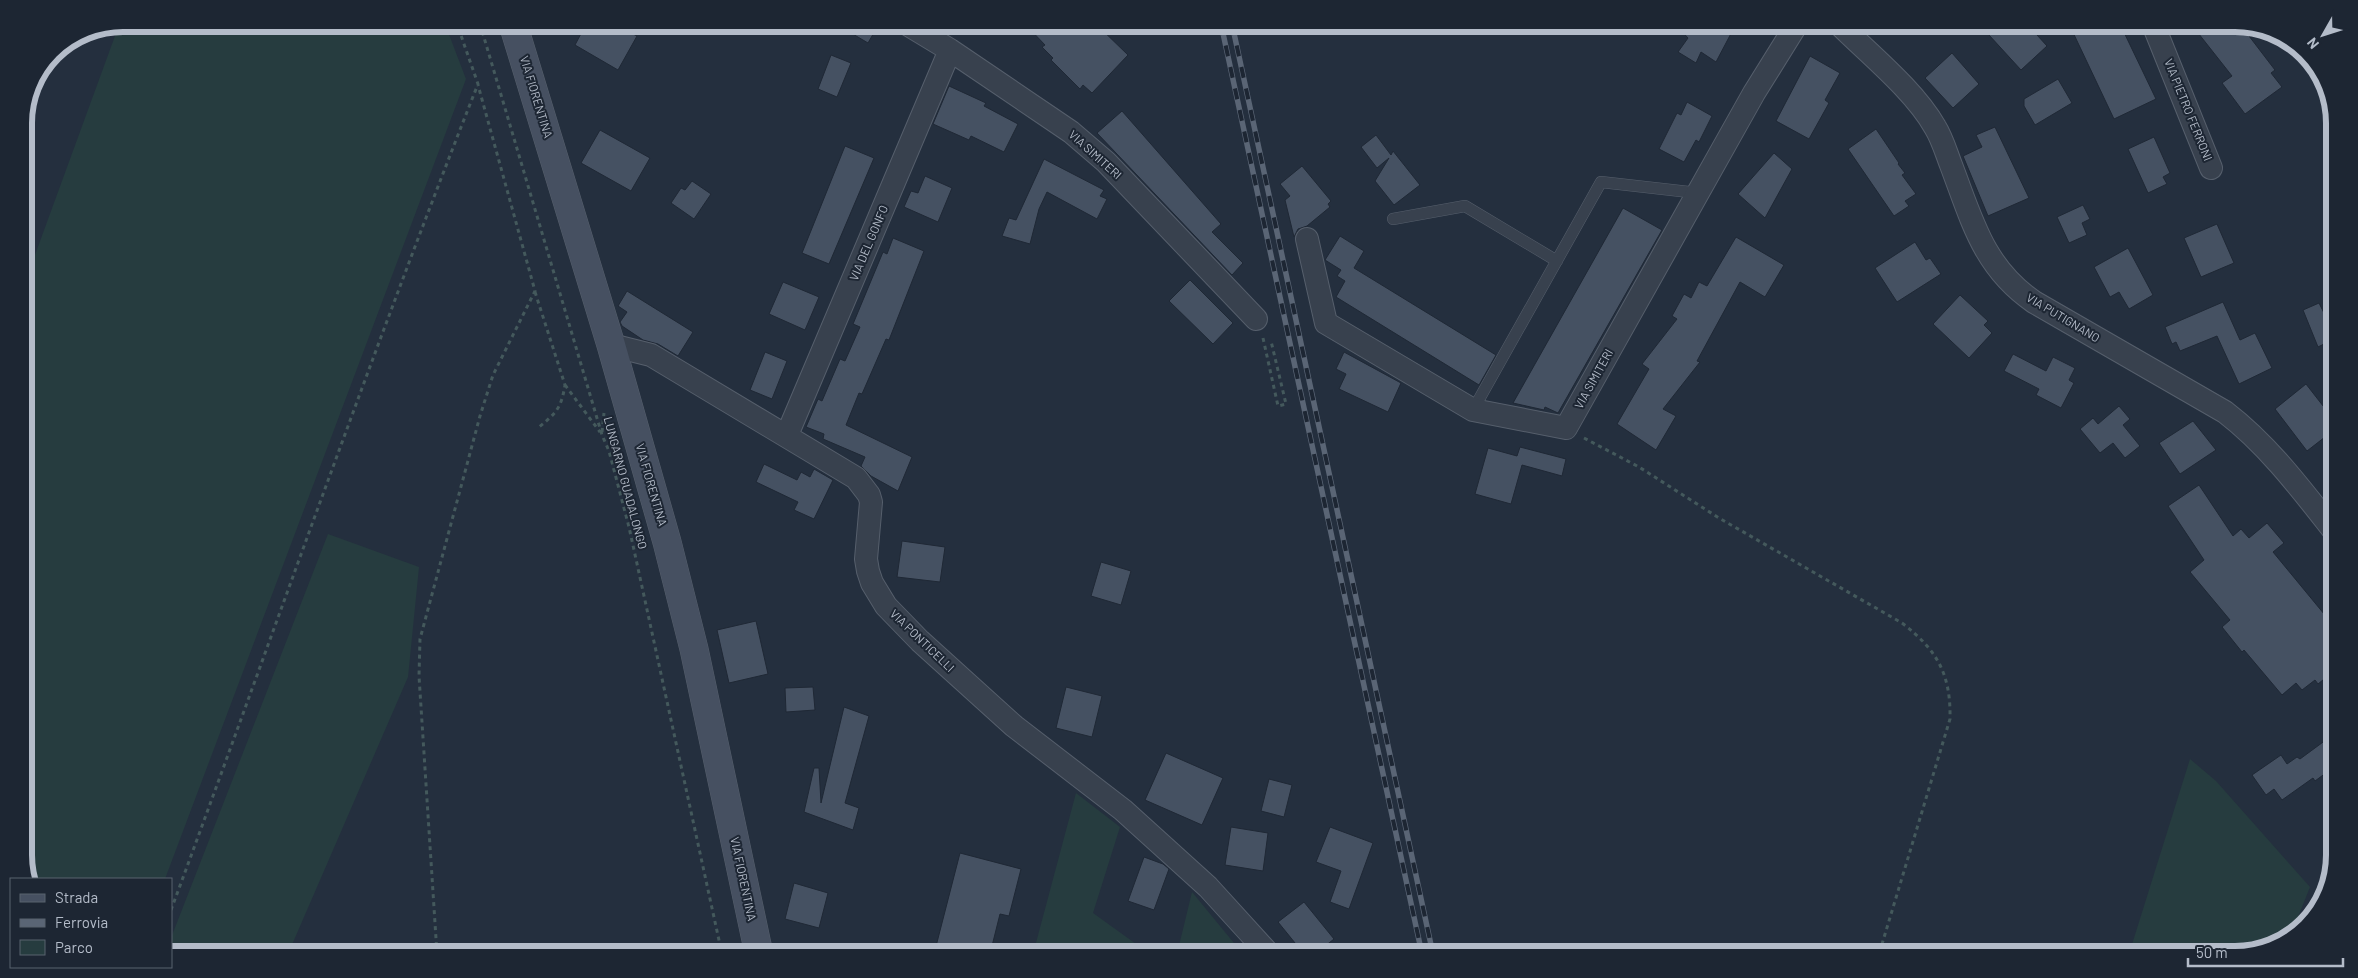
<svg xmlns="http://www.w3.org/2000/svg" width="2358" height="978" font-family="Barlow,sans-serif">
<rect width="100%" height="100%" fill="#242f3e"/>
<path fill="#263c3f" d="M 124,24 L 445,24 L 466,79 L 165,879 L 31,879 L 24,861 L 24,285 L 119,25 Z
M 328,534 L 419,567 L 408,677 L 288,954 L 171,954 L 171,938 Z
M 2190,759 L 2216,781 L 2310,887 L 2290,937 L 2234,954 L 2129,954 Z
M 1076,793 L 1120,827 L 1093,913 L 1150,954 L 1033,954 Z
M 1192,892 L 1243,954 L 1177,954 Z"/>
<path fill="#455162" stroke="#1f2835" d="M 586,24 L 631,24 L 627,31 L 637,36 L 618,70 L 575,45 Z
M 836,24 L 879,24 L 868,43 Z
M 1025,24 L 1096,24 L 1128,55 L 1092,93 L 1083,85 L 1080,89 L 1051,60 L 1053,58 L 1042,47 L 1045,45 Z
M 1675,24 L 1736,24 L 1716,62 L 1701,52 L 1696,63 L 1678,52 L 1688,38 Z
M 2002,24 L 2027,24 L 2047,46 L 2021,70 L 1989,35 Z
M 2069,24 L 2120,24 L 2156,99 L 2114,119 Z
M 2191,24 L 2234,24 L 2258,29 L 2249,36 L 2275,70 L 2271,73 L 2282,87 L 2245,114 L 2222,83 L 2232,76 Z
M 1952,53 L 1979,84 L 1953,108 L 1925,78 Z
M 831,55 L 851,63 L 837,97 L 818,89 Z
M 1810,56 L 1840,73 L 1825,100 L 1829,103 L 1809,139 L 1776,121 Z
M 2058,79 L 2072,103 L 2035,125 L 2024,106 L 2024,99 Z
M 949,86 L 986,103 L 984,106 L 1018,124 L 1004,152 L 971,136 L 969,140 L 933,124 Z
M 1687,102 L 1712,116 L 1699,142 L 1696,140 L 1684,162 L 1659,149 L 1677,113 L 1681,115 Z
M 1122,111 L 1221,224 L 1212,232 L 1243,263 L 1232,275 L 1097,133 Z
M 1995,127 L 2029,198 L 1988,216 L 1963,156 L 1982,147 L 1976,135 Z
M 1876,129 L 1899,163 L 1898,164 L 1905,173 L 1902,175 L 1916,194 L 1905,201 L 1909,206 L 1894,216 L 1848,149 Z
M 600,130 L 650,158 L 631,191 L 581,163 Z
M 1376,135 L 1391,155 L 1393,151 L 1420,185 L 1394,205 L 1375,181 L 1389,158 L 1377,168 L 1361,147 Z
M 2154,137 L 2170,173 L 2163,177 L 2167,184 L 2148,193 L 2128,149 Z
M 845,146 L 874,158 L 829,264 L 802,253 Z
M 1774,153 L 1792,169 L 1765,218 L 1738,194 Z
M 1044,159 L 1104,190 L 1100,196 L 1107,199 L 1097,219 L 1047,192 L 1039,209 L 1030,244 L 1002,236 L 1009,218 L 1016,220 Z
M 1302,166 L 1331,201 L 1328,204 L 1330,207 L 1307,226 L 1298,229 L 1294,237 L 1285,200 L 1290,196 L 1280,184 Z
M 925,176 L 952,188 L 938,222 L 904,207 L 911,191 L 918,193 Z
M 692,181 L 711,194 L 694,219 L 671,203 L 681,188 L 685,190 Z
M 2083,205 L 2090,219 L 2082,223 L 2087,235 L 2069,243 L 2057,217 Z
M 1623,208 L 1662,230 L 1558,413 L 1545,407 L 1544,410 L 1513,403 Z
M 2217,224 L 2234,263 L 2201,277 L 2184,238 Z
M 1340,236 L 1364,251 L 1354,268 L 1496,355 L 1479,385 L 1336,297 L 1345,281 L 1337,276 L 1341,270 L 1325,260 Z
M 1736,237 L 1784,265 L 1765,297 L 1740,282 L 1697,361 L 1700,362 L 1663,409 L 1676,416 L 1656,450 L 1617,424 L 1649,369 L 1642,364 L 1677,319 L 1672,316 L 1684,294 L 1691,298 L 1699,282 L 1707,286 Z
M 893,238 L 924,251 L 889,340 L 886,339 L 862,394 L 859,393 L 846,425 L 912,457 L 898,491 L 871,476 L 861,466 L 865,457 L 823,439 L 824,434 L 806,427 L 818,399 L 822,401 L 840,359 L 845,361 L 860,327 L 853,324 L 883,252 L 887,254 Z
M 1915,242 L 1926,260 L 1930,258 L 1941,274 L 1897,302 L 1875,268 Z
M 2128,248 L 2153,295 L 2129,309 L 2119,292 L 2110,297 L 2094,267 Z
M 1190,280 L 1233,323 L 1213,344 L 1169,301 Z
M 783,282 L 819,297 L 805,330 L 769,314 Z
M 627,291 L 693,332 L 678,356 L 658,344 L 643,340 L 622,326 L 620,322 L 627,312 L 618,306 Z
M 1960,295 L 1988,321 L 1984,325 L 1992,333 L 1969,358 L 1933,324 Z
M 2223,302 L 2240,340 L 2255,333 L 2272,368 L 2239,384 L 2217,336 L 2180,351 L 2176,342 L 2172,344 L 2165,327 Z
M 2319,303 L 2324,313 L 2334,309 L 2334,339 L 2318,347 L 2303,310 Z
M 765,352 L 787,361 L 772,399 L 750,390 Z
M 1344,352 L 1401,383 L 1388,412 L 1339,389 L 1346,374 L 1336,369 Z
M 2013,354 L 2046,371 L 2053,357 L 2075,368 L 2069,380 L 2074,383 L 2061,408 L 2036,395 L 2039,389 L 2004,371 Z
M 2306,384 L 2334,420 L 2334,430 L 2307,451 L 2275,409 Z
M 2119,406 L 2130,419 L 2123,425 L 2140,446 L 2125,458 L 2113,443 L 2100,453 L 2080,429 L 2093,418 L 2098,424 Z
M 2193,421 L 2216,450 L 2180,474 L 2159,443 Z
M 1520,447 L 1566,459 L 1562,476 L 1522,465 L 1511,504 L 1475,494 L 1488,448 L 1517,456 Z
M 764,464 L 797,480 L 801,472 L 810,477 L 814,469 L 833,480 L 814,519 L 794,510 L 798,502 L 756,482 Z
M 2199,485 L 2233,536 L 2241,529 L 2249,538 L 2267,523 L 2284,543 L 2273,552 L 2334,626 L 2334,671 L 2318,684 L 2315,680 L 2302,690 L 2296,683 L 2282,695 L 2244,650 L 2242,652 L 2222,627 L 2230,620 L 2190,572 L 2204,560 L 2168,506 Z
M 902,541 L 945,547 L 940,582 L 897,577 Z
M 1101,562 L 1131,571 L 1121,605 L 1091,596 Z
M 756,621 L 768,674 L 729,683 L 717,630 Z
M 813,687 L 815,710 L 786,712 L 785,688 Z
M 1066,687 L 1102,696 L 1092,737 L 1056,728 Z
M 844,707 L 869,716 L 845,803 L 859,808 L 853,830 L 804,812 L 814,768 L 819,768 L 821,803 Z
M 2334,734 L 2334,767 L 2315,781 L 2313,778 L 2282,800 L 2274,789 L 2266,795 L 2252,775 L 2281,755 L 2287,764 L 2297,757 L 2300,759 Z
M 1166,753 L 1223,778 L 1202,825 L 1145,800 Z
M 1269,779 L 1292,785 L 1284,817 L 1261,811 Z
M 1231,827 L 1268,833 L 1263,871 L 1225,865 Z
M 1330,827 L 1373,843 L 1349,909 L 1330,902 L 1341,871 L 1316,862 Z
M 960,853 L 1021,869 L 1009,916 L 1000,914 L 990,954 L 934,954 Z
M 1144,857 L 1163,864 L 1169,869 L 1154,910 L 1128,901 Z
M 794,883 L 828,893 L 819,928 L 785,919 Z
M 1304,902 L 1334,939 L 1315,954 L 1304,954 L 1278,922 Z"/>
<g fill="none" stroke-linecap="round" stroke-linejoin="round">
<g stroke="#565f6c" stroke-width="12">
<path id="lane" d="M 1393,219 L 1465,206 L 1557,261
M 1473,410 L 1601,182 L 1698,193"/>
</g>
<g stroke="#565f6c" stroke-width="24">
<path id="street" d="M 907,24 L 950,50 L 1071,132 L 1106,162 L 1256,319
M 1839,24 C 1869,54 1914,90 1935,127 C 1942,138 1946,152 1951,165 C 1972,220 1983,267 2034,302 L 2225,412 C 2268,445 2301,489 2334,531
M 2153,24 L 2211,168
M 1307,239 L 1326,323 L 1473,410 L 1566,428 L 1754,93 L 1797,24
M 611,345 L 651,355 L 856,478 L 869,495 L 871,502 L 866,559 L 868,571 L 872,583 L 886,606 L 920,641 L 1014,726 L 1123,810 L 1208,887 L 1269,954
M 787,435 L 950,50"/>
</g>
<g stroke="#565f6c" stroke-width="29">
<path id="secondary" d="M 513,24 L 611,345 L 667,542 L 694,649 L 759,954"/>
</g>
<path stroke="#44595c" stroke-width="3" stroke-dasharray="4 4" stroke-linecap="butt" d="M 480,24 L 602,435 L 609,451 L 629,527 L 722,954
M 535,292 L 565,385 C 561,409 556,413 538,428
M 1263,338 L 1278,406 L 1286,404 L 1271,341
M 565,385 L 600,432
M 602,432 L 604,413
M 1584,438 L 1639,467 L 1719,518 L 1902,623 C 1937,650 1951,674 1950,719 L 1879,954
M 171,910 C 273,635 370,357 478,84 L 457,24
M 437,954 L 419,676 L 420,639 L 480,416 L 493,375 L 535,291 L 478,85"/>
<use href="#lane" stroke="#38414e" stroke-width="11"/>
<use href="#street" stroke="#38414e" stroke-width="22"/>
<use href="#secondary" stroke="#465061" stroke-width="28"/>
<g stroke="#5a6575" stroke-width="5.5">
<path id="rail" d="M 1221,24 L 1422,954
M 1232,24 L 1433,954"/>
</g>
<use href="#rail" stroke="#1d2633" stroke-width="4" stroke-dasharray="11" stroke-linecap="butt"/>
</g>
<g text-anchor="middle" stroke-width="4" stroke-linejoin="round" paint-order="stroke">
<g font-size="12" fill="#b4bcc9" stroke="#1d2633">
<text transform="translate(536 97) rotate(73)" y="4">VIA FIORENTINA</text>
<text transform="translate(2188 110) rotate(68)" y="4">VIA PIETRO FERRONI</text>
<text transform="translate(1095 155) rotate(42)" y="4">VIA SIMITERI</text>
<text transform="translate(869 243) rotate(-67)" y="4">VIA DEL GONFO</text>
<text transform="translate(2063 318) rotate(31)" y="4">VIA PUTIGNANO</text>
<text transform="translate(1594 379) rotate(-61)" y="4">VIA SIMITERI</text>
<text transform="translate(625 483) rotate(75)" y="4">LUNGARNO GUADALONGO</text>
<text transform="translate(651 485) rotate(74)" y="4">VIA FIORENTINA</text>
<text transform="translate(922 641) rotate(44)" y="4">VIA PONTICELLI</text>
<text transform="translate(743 879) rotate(78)" y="4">VIA FIORENTINA</text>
</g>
</g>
<path d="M0 0H2358V978H0ZM123 32H2235A91 91 0 0 1 2326 123V855A91 91 0 0 1 2235 946H123A91 91 0 0 1 32 855V123A91 91 0 0 1 123 32Z" fill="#1d2633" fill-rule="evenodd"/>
<path fill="none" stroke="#b4bcc9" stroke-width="6" d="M123 32H2235A91 91 0 0 1 2326 123V855A91 91 0 0 1 2235 946H123A91 91 0 0 1 32 855V123A91 91 0 0 1 123 32Z"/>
<rect x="10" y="878" width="162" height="90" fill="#1d2633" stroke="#59626f"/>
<rect x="20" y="894" width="25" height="8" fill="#465061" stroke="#59626f"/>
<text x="55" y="903" font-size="15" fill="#b4bcc9">Strada</text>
<rect x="20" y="919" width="25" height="8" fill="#5a6575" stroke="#59626f"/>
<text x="55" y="928" font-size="15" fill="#b4bcc9">Ferrovia</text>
<rect x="20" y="940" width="25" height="15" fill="#263c3f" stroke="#59626f"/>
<text x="55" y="953" font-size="15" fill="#b4bcc9">Parco</text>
<g transform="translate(2323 35) rotate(231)" stroke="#1d2633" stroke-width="4" paint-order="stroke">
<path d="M0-4L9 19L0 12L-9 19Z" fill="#b4bcc9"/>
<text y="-8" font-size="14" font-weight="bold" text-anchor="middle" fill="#b4bcc9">N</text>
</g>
<path d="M2188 958v8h155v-8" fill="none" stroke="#b4bcc9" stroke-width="2.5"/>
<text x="2196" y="958" font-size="15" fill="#b4bcc9" stroke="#1d2633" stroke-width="4" paint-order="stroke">50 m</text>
</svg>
